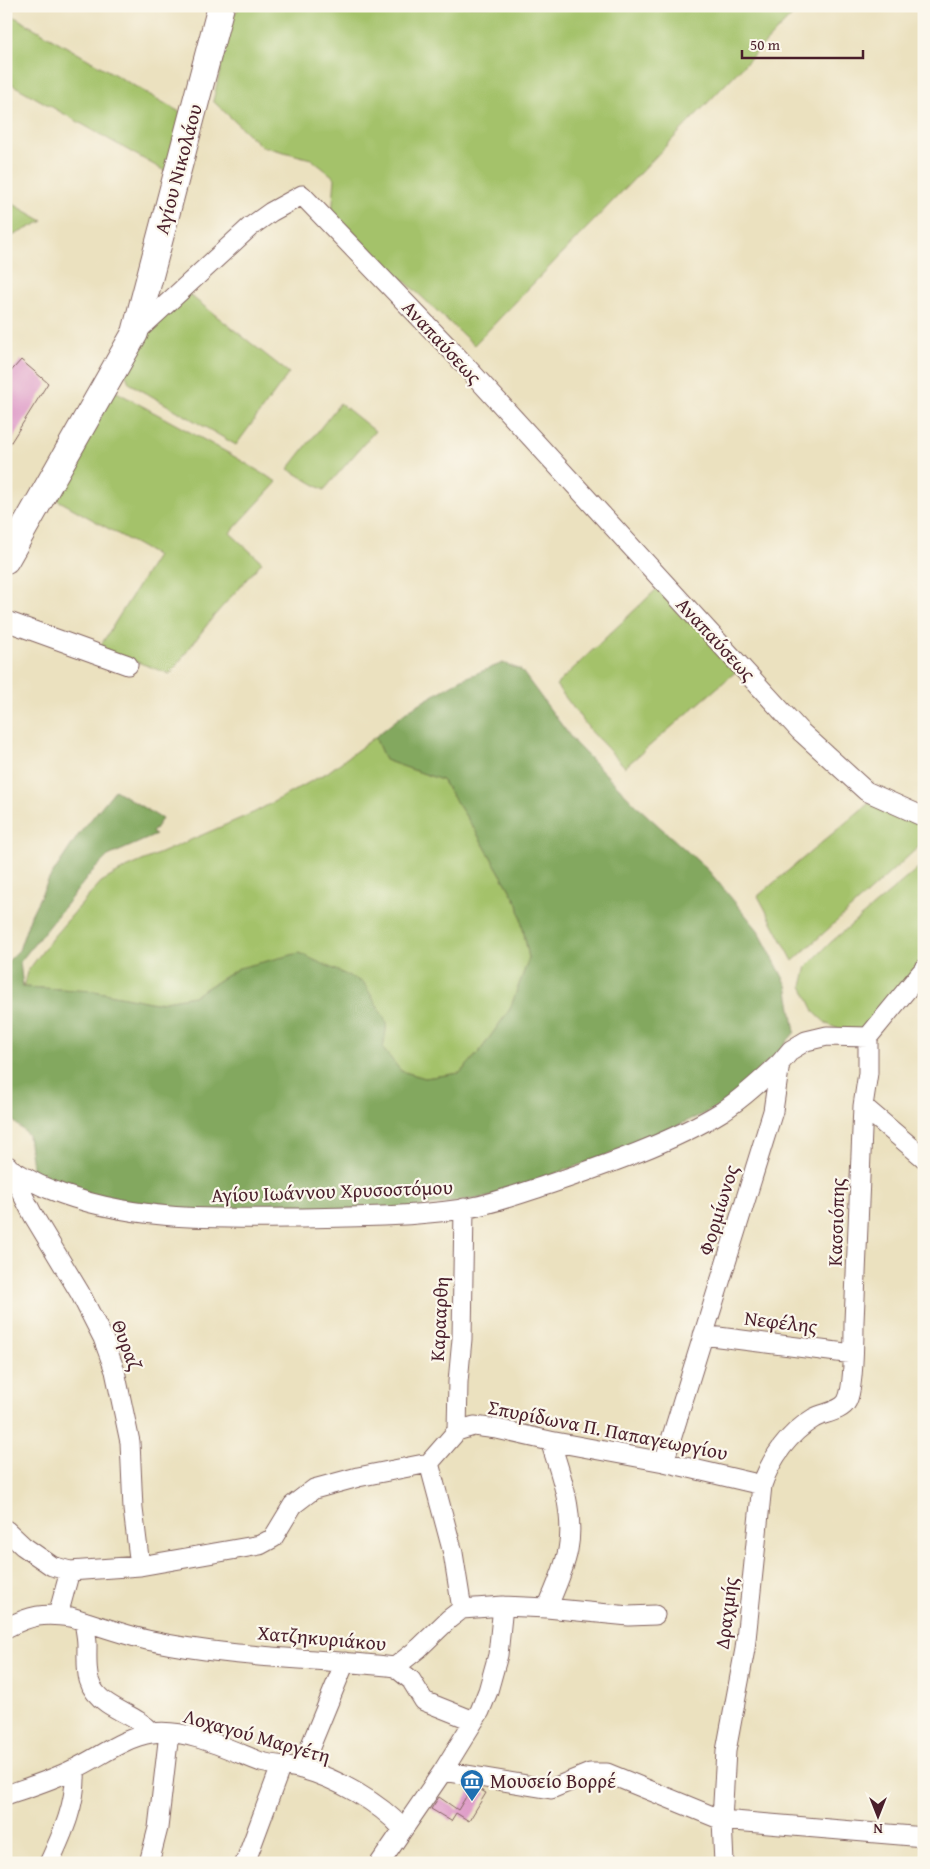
<svg xmlns="http://www.w3.org/2000/svg" width="930" height="1869" font-family="'Gentium Book Plus',serif">
<rect width="100%" height="100%" fill="#fbf7ec"/>
<filter id="ink" filterUnits="userSpaceOnUse"><feTurbulence type="fractalNoise" baseFrequency=".02" numOctaves="2"/><feDisplacementMap in="SourceGraphic" scale="10" xChannelSelector="R" yChannelSelector="G"/><feConvolveMatrix kernelMatrix="1 2 1 2 8 2 1 2 1" color-interpolation-filters="sRGB"/></filter>
<filter id="wash" filterUnits="userSpaceOnUse"><feTurbulence type="fractalNoise" baseFrequency=".0096" numOctaves="4" result="noise"/><feDisplacementMap in="SourceGraphic" scale="20" xChannelSelector="R" yChannelSelector="G"/><feGaussianBlur stdDeviation="1.12" result="paint"/><feColorMatrix in="noise" values="0 0 0 0 0 0 0 0 0 0 0 0 0 0 0 0 0 1.4 0 .05"/><feComposite in="paint" operator="in"/></filter>
<g filter="url(#wash)">
<rect width="100%" height="100%" fill="#ebe1bf"/>
<path fill="#a4c26a" stroke="#77704a" d="M 241,6 L 801,6 L 474,345 L 332,214 L 335,178 L 311,159 L 261,146 L 213,101 L 233,15 Z
M 6,12 L 185,115 L 170,174 L 6,81 Z
M 6,200 L 43,221 L 14,235 L 6,241 Z
M 186,292 L 289,373 L 236,445 L 129,383 L 125,372 L 139,340 Z
M 115,391 L 230,454 L 277,482 L 230,533 L 262,562 L 213,617 L 170,674 L 99,648 L 157,556 L 56,499 L 96,421 Z
M 340,403 L 375,431 L 324,490 L 288,469 Z
M 662,584 L 739,669 L 625,767 L 590,730 L 556,685 Z
M 375,737 L 385,760 L 442,780 L 475,830 L 518,904 L 529,958 L 510,1009 L 480,1051 L 460,1073 L 425,1078 L 401,1071 L 383,1049 L 387,1023 L 239,968 L 194,996 L 155,1003 L 94,991 L 23,987 L 27,972 L 53,937 L 101,882 L 126,868 L 255,812 L 328,772 Z
M 869,803 L 924,826 L 924,842 L 793,961 L 758,896 Z
M 924,863 L 924,962 L 873,1021 L 860,1030 L 840,1030 L 827,1024 L 815,1013 L 802,986 L 807,966 L 830,943 Z"/>
<path fill="#83a85e" stroke="#666444" d="M 503,663 L 521,670 L 575,743 L 640,809 L 708,870 L 758,930 L 787,985 L 795,1032 L 776,1054 L 721,1106 L 627,1148 L 489,1197 L 412,1208 L 212,1213 L 114,1203 L 33,1176 L 28,1135 L 6,1114 L 6,963 L 19,950 L 31,915 L 49,879 L 79,834 L 115,790 L 162,819 L 152,833 L 156,835 L 108,856 L 91,873 L 20,962 L 23,987 L 94,991 L 155,1003 L 194,996 L 239,968 L 299,953 L 364,983 L 387,1023 L 383,1049 L 401,1071 L 425,1078 L 460,1073 L 480,1051 L 510,1009 L 529,958 L 518,904 L 475,830 L 442,780 L 385,760 L 375,737 L 410,709 L 462,679 Z"/>
<g id="blocks">
<path fill="#db92c4" d="M 21,360 L 48,383 L 6,450 L 6,377 Z
M 472,1787 L 477,1788 L 486,1793 L 469,1821 L 456,1813 L 451,1821 L 431,1809 L 439,1797 L 458,1810 Z"/>
</g>
</g>
<g filter="url(#ink)">
<use href="#blocks" fill-opacity="0" stroke="#82635f" stroke-width="1"/>
<g fill="none" stroke-linecap="round" stroke-linejoin="round">
<g stroke="#82635f" stroke-width="21">
<path id="street" d="M 135,333 L 250,227 L 271,212 L 302,195 L 452,351 L 800,731 L 866,791 L 924,817
M 6,621 L 128,665
M 868,1037 L 924,969
M 863,1106 L 924,1158
M 8,1166 L 33,1215 L 80,1293 L 103,1338 L 115,1371 L 130,1442 L 133,1509 L 140,1566
M 9,1168 C 22,1175 35,1184 49,1189 C 127,1221 213,1219 295,1218 C 351,1217 408,1217 463,1209 C 493,1204 522,1193 550,1184 C 606,1165 673,1142 723,1111 C 744,1097 762,1080 780,1063
M 703,1335 L 853,1354
M 457,1431 L 458,1382 L 462,1339 L 464,1208
M 664,1462 L 773,1111 L 780,1063 L 791,1050 L 806,1041 L 827,1036 L 868,1037
M 429,1463 L 453,1553 L 462,1609
M 6,1530 L 23,1546 L 52,1566 L 70,1571 L 140,1566 L 260,1545 L 273,1538 L 293,1505 L 314,1489 L 358,1477 L 429,1463 L 457,1431 L 474,1426 L 497,1429 L 550,1441 L 664,1462 L 762,1485
M 547,1608 C 555,1589 564,1570 568,1550 C 575,1515 561,1474 550,1441
M 58,1615 L 70,1571
M 84,1621 C 85,1629 87,1637 87,1645 C 87,1669 84,1688 107,1703 C 125,1715 137,1717 153,1733
M 6,1628 C 31,1615 43,1613 71,1617 C 98,1625 124,1635 152,1641 C 231,1658 314,1658 395,1667 L 419,1648 L 449,1619 L 462,1609 L 503,1606 L 547,1608 L 629,1616 L 655,1615
M 395,1667 L 411,1680 L 424,1701 L 474,1721
M 301,1769 L 345,1662
M 443,1771 L 551,1789 L 590,1773 L 607,1773 L 722,1820 L 924,1837
M 6,1795 C 29,1787 52,1780 74,1769 C 100,1757 122,1738 152,1733 C 187,1728 230,1750 261,1762 C 275,1766 289,1765 302,1769 C 336,1778 380,1803 402,1828
M 49,1863 C 63,1833 77,1802 75,1769
M 149,1863 L 158,1828 L 169,1733
M 245,1863 L 281,1766
M 380,1863 L 443,1771 L 480,1711 L 488,1691 L 498,1655 L 503,1606
M 724,1863 L 722,1820 L 726,1751 L 745,1649 L 762,1485 C 771,1458 789,1433 814,1418 C 824,1413 842,1411 847,1401 C 854,1388 854,1339 854,1322 C 857,1250 860,1178 863,1106 L 868,1073 L 868,1037"/>
</g>
<g stroke="#82635f" stroke-width="28">
<path id="secondary" d="M 6,560 L 135,333 L 221,6"/>
</g>
<use href="#street" stroke="#fff" stroke-width="19"/>
<use href="#secondary" stroke="#fff" stroke-width="26"/>
</g>
</g>
<defs>
<g id="museum-pin" transform="scale(1.25)"><path d="M0 17L-7.5 6A9.5 9.5 0 1 1 7.5 6Z" fill="#1f6fb2" stroke="#fbf7ec"/><path d="M0-6L6-3V-2H-6V-3ZM-5-1h2V3h-2ZM-1-1h2V3h-2ZM3-1h2V3H3ZM-6 4H6V6H-6Z" fill="#fff"/></g>
</defs>
<g fill-rule="evenodd">
<use href="#museum-pin" x="472" y="1781"/>
</g>
<g text-anchor="middle" stroke-width="4.5" stroke-linejoin="round" paint-order="stroke">
<g font-size="20" fill="#4a1f2b" stroke="#fbf7ec">
<text transform="translate(178 169) rotate(-75)" y="7">Αγίου Νικολάου</text>
<text transform="translate(442 342) rotate(47)" y="7">Αναπαύσεως</text>
<text transform="translate(716 639) rotate(47)" y="7">Αναπαύσεως</text>
<text transform="translate(332 1191) rotate(-2)" y="7">Αγίου Ιωάννου Χρυσοστόμου</text>
<text transform="translate(718 1210) rotate(-73)" y="7">Φορμίωνος</text>
<text transform="translate(836 1222) rotate(-88)" y="7">Κασσιόπης</text>
<text transform="translate(439 1319) rotate(-87)" y="7">Καρααρθη</text>
<text transform="translate(781 1322) rotate(7)" y="7">Νεφέλης</text>
<text transform="translate(127 1345) rotate(69)" y="7">Θυραζ</text>
<text transform="translate(608 1430) rotate(11)" y="7">Σπυρίδωνα Π. Παπαγεωργίου</text>
<text transform="translate(726 1613) rotate(-83)" y="7">Δραχμής</text>
<text transform="translate(322 1638) rotate(5)" y="7">Χατζηκυριάκου</text>
<text transform="translate(257 1736) rotate(16)" y="7">Λοχαγού Μαργέτη</text>
</g>
<g font-size="20" fill="#4a1f2b" stroke="#fbf7ec" text-anchor="start">
<text x="490" y="1788">Μουσείο Βορρέ</text>
</g>
</g>
<rect width="930" height="1869" fill="none" stroke="#fbf7ec" stroke-width="25"/>
<g transform="translate(878 1816) rotate(180)" stroke="#fbf7ec" stroke-width="4" paint-order="stroke">
<path d="M0-4L9 19L0 12L-9 19Z" fill="#4a1f2b"/>
<text y="-8" font-size="14" font-weight="bold" text-anchor="middle" fill="#4a1f2b">N</text>
</g>
<path d="M742 50v8h121v-8" fill="none" stroke="#4a1f2b" stroke-width="2.5"/>
<text x="750" y="50" font-size="15" fill="#4a1f2b" stroke="#fbf7ec" stroke-width="4" paint-order="stroke">50 m</text>
</svg>
